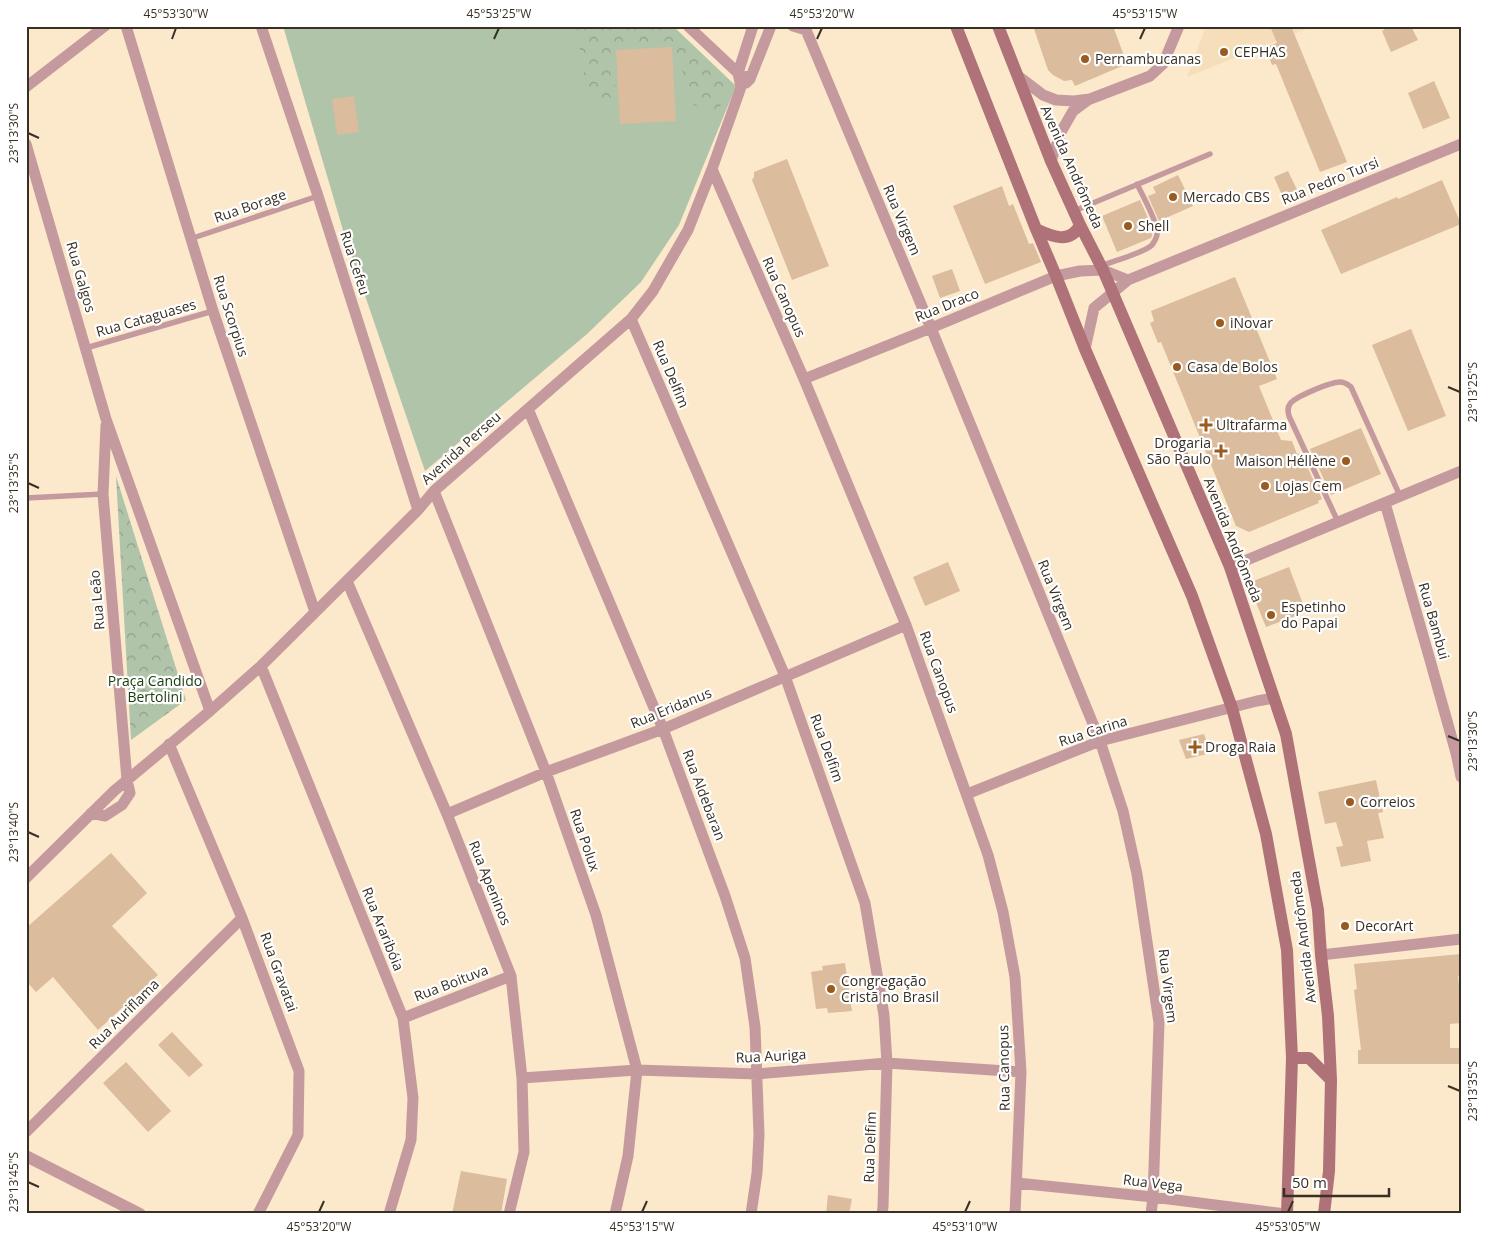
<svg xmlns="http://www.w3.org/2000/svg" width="1487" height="1240" font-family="'Open Sans',sans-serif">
<defs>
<pattern id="forest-crowns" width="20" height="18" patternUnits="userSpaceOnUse" patternTransform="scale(1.25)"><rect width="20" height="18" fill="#b0c4a9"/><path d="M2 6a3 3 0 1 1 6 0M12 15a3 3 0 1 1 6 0" fill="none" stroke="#90a089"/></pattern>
</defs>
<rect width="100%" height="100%" fill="#fce8cb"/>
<path fill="#f7debb" d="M 1206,26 L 1314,26 L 1187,77 Z"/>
<path fill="#b0c4a9" d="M 283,26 L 673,26 L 736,86 L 679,225 L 641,282 L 587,334 L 425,471 L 345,237 Z"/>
<path fill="url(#forest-crowns)" d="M 576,26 L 658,26 L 727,84 L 718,114 L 693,105 L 675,47 L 613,47 L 616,103 L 589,104 Z
M 116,476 L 186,700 L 131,740 Z"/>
<path fill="#dbbc9d" d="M 1033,26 L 1113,26 L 1127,64 L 1075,86 L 1072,80 L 1064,81 L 1053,75 L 1048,70 Z
M 1270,26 L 1291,26 L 1347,162 L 1320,172 L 1276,64 L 1272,65 L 1265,47 L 1277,43 Z
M 1383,26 L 1411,26 L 1418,40 L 1391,52 L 1382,31 L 1384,30 Z
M 672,47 L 676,121 L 620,124 L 616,50 Z
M 1434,81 L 1450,118 L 1423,129 L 1408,93 Z
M 354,96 L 359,132 L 337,135 L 332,99 Z
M 787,159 L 829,266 L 792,280 L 752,180 L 754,177 L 754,172 Z
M 1288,171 L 1300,196 L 1285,202 L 1274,177 Z
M 1178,175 L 1193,206 L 1159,221 L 1148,196 L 1156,193 L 1153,187 Z
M 1442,180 L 1461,224 L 1341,274 L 1321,230 L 1397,197 L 1398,199 Z
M 1002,186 L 1009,206 L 1013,204 L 1029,244 L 1033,243 L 1041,262 L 985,284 L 953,206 Z
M 1140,200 L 1151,225 L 1149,226 L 1152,234 L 1152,236 L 1151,238 L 1117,252 L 1102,216 Z
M 952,269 L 960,291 L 940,298 L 932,276 Z
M 1235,277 L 1277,379 L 1259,386 L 1281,440 L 1292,441 L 1297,454 L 1301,453 L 1322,499 L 1318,501 L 1319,503 L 1249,532 L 1236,526 L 1161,342 L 1158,343 L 1150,323 L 1154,321 L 1151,311 Z
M 1411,329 L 1446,416 L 1408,431 L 1372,345 Z
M 1361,428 L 1381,474 L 1331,495 L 1310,449 Z
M 948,562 L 960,591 L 925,606 L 913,577 Z
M 1289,567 L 1306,612 L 1266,627 L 1248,583 Z
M 1204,734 L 1211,753 L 1186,759 L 1179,740 Z
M 1376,780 L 1383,812 L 1378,813 L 1384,838 L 1367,841 L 1371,861 L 1341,867 L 1336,847 L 1343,846 L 1336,822 L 1325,824 L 1318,792 Z
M 111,853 L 147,893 L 112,926 L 158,975 L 98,1030 L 53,977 L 36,992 L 26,981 L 26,928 Z
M 1461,954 L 1461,975 L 1458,976 L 1461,1003 L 1461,1023 L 1450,1024 L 1450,1048 L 1460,1048 L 1460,1064 L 1358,1064 L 1358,1050 L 1361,1050 L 1354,990 L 1357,989 L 1354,964 Z
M 845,963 L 852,1011 L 828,1013 L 827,1008 L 816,1009 L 811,972 L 823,970 L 822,966 Z
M 172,1032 L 203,1065 L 189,1077 L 158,1045 Z
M 126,1062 L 171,1111 L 148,1132 L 103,1083 Z
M 461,1171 L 507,1179 L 501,1214 L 452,1214 Z
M 828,1195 L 852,1199 L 849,1214 L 826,1214 Z"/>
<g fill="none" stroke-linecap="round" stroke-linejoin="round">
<path stroke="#c59a9e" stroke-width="5.5" d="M 1074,211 L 1210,154
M 190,239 L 318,196
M 1101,266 C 1113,261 1144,253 1152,245 C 1155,241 1158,235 1157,230 C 1156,220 1142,194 1137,184
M 86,348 L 213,311
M 26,498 L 103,494
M 1338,522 L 1289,416 C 1288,412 1287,408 1290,404 C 1294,397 1331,382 1340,382 C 1345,382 1347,384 1351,387 L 1400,496"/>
<path stroke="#c59a9e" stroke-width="11" d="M 126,26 L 213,311 L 315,612
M 261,26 L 318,196 L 418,510
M 688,26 L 738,73 L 750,79
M 793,26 L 806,30 L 931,328 L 1100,741 L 1123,811 L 1137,874 L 1159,1023 L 1153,1197 L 1151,1214
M 1018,76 L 1043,95 L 1056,100 L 1074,101 L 1090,99 L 1150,76 L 1163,64 L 1179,26
M 746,83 L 750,79 L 771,26
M 26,87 L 105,26
M 26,144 L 106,419 L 210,711
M 1051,161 L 1061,132 L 1073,111 L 1088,100
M 712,169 L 804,379 L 906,625 L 988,855 L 1003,912 L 1015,977 L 1021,1072 L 1015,1214
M 631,319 L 785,676 L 865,903 L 884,1015 L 887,1063 L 883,1207 L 882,1214
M 1085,349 L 1094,308 L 1128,280 L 1461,144
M 804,379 L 931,328 L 1056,276 L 1080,271 L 1103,270 L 1128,280
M 528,409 L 663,729 L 725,896 L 745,958 L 755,1027 L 759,1135 L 757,1173 L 751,1214
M 434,491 L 546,772 L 596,915 L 637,1070 L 628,1156 L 615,1214
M 1385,503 L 1430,660 L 1456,753 L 1461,777
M 1230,567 L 1461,471
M 347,581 L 447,814 L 511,976 L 522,1078 L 524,1152 L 509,1214
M 261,666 L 403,1018 L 413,1098 L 411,1140 L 389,1214
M 169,744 L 242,918 L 299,1071 L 298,1135 L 258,1214
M 967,794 L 1100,741 L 1257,701 L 1274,698
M 91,813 L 105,816 L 122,805 L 130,793 L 127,780 L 103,494 L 106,425
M 447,814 L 546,772 L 663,729 L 906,625
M 26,878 L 114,791 L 210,711 L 261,666 L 418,510 L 434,491 L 631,319 L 653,291 L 688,230 L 712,169 L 741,87 L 738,73 L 753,26
M 1321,955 L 1461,939
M 403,1018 L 511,976
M 522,1078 L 637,1070 L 757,1074 L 887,1063 L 1021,1072
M 26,1132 L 242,918
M 1017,1183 L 1153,1197 L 1286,1214"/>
<path stroke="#c59a9e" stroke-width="12" d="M 26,1156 L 140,1214"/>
<path stroke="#af7279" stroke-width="12" d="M 956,26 L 1036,229 L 1056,276 L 1085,349 L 1192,596 L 1232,708 L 1266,834 L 1287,950 L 1292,1058 L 1287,1214
M 998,26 L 1051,161 L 1080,225 L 1103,270 L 1230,567 L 1286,734 L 1318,910 L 1321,955 L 1328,1016 L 1331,1080 L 1329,1171 L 1324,1214
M 1036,229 C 1051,236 1070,245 1080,225
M 1292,1058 L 1309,1058 L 1331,1080"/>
</g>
<path fill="none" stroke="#383025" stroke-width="2" d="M 172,39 L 176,28M 494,39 L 499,28M 817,39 L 822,28M 1140,39 L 1145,28M 28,133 L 39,138M 1448,387 L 1460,392M 28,483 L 39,488M 1448,736 L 1460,741M 28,832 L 39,837M 1448,1086 L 1460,1091M 28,1182 L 39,1187M 319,1212 L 324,1201M 642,1212 L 647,1201M 965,1212 L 970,1201M 1288,1212 L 1293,1201"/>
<g fill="#995b20" stroke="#fff" stroke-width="2">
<circle cx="1224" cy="52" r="5"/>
<circle cx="1085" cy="59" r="5"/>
<circle cx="1173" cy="197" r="5"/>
<circle cx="1128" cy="226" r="5"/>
<circle cx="1220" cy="323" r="5"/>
<circle cx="1177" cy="367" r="5"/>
<path d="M1203.5 417.5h5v5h5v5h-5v5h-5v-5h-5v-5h5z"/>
<path d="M1218.5 443.5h5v5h5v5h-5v5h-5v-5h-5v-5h5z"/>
<circle cx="1346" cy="461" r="5"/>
<circle cx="1265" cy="486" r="5"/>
<circle cx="1271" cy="615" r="5"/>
<path d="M1192.5 739.5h5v5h5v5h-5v5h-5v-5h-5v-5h5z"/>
<circle cx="1350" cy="802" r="5"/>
<circle cx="1345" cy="926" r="5"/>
<circle cx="831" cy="989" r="5"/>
</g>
<g text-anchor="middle" stroke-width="4.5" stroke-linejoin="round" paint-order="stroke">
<g font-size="14" fill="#383025" stroke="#fff" text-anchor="start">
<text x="1234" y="57">CEPHAS</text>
<text x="1095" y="64">Pernambucanas</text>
<text x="1183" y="202">Mercado CBS</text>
<text x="1138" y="231">Shell</text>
<text x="1230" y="328">iNovar</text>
<text x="1187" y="372">Casa de Bolos</text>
<text x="1216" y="430">Ultrafarma</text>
<text x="1211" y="448" text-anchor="end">Drogaria<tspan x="1211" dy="16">São Paulo</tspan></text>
<text x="1336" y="466" text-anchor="end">Maison Héllène</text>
<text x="1275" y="491">Lojas Cem</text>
<text x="1281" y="612">Espetinho<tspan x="1281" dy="16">do Papai</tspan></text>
<text x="1205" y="752">Droga Raia</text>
<text x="1360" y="807">Correios</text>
<text x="1355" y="931">DecorArt</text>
<text x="841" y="986">Congregação<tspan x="841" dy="16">Cristã no Brasil</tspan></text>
</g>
<g font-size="14" fill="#383025" stroke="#fff">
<text transform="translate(1072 167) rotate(66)" y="5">Avenida Andrômeda</text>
<text transform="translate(1330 181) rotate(-22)" y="5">Rua Pedro Tursi</text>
<text transform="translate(250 206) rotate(-19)" y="5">Rua Borage</text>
<text transform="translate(902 220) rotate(67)" y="5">Rua Virgem</text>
<text transform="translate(355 263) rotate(72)" y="5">Rua Cefeu</text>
<text transform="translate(81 277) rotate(74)" y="5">Rua Galgos</text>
<text transform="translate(784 297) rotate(66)" y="5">Rua Canopus</text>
<text transform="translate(947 305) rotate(-22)" y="5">Rua Draco</text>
<text transform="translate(231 316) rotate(72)" y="5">Rua Scorpius</text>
<text transform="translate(146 318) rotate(-16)" y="5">Rua Cataguases</text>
<text transform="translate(671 374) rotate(67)" y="5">Rua Delfim</text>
<text transform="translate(461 448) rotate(-42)" y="5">Avenida Perseu</text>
<text transform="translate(1233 540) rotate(68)" y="5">Avenida Andrômeda</text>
<text transform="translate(1056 595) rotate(68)" y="5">Rua Virgem</text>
<text transform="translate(97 600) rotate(-95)" y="5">Rua Leão</text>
<text transform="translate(1434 621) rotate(74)" y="5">Rua Bambui</text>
<text transform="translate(939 672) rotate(70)" y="5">Rua Canopus</text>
<text transform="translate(671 708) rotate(-22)" y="5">Rua Eridanus</text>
<text transform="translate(1093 731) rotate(-18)" y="5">Rua Carina</text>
<text transform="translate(827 748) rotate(70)" y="5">Rua Delfim</text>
<text transform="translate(704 795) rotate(69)" y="5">Rua Aldebaran</text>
<text transform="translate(585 840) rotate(71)" y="5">Rua Polux</text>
<text transform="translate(490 883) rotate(68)" y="5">Rua Apeninos</text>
<text transform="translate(383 929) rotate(68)" y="5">Rua Araribóia</text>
<text transform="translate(1303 937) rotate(-97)" y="5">Avenida Andrômeda</text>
<text transform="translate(279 972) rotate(70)" y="5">Rua Gravatai</text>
<text transform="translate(451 983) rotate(-21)" y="5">Rua Boituva</text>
<text transform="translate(1168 986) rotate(83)" y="5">Rua Virgem</text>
<text transform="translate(124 1014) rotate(-45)" y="5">Rua Auriflama</text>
<text transform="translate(771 1056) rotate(-3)" y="5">Rua Auriga</text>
<text transform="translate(1004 1068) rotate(-91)" y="5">Rua Canopus</text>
<text transform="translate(870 1147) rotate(-88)" y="5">Rua Delfim</text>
<text transform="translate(1153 1183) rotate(7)" y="5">Rua Vega</text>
</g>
<g font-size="14" fill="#183a09" stroke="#fff">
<text x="155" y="686">Praça Candido<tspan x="155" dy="16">Bertolini</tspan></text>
</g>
</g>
<rect width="1487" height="1240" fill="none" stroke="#ffffff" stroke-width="55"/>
<path d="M1284 1188v8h105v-8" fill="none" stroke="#383025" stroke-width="2.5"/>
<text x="1292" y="1188" font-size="15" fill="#383025" stroke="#ffffff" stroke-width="4" paint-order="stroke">50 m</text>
<rect x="28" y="28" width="1432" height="1184" fill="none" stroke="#383025" stroke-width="2"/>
<g font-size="12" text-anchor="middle" fill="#383025">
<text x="176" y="18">45°53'30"W</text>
<text x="499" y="18">45°53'25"W</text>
<text x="822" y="18">45°53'20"W</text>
<text x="1145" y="18">45°53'15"W</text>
<text transform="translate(14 133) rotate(-90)" y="4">23°13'30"S</text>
<text transform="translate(1473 392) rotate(-90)" y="4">23°13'25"S</text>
<text transform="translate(14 483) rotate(-90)" y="4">23°13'35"S</text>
<text transform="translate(1473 741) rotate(-90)" y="4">23°13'30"S</text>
<text transform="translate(14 832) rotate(-90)" y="4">23°13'40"S</text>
<text transform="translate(1473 1091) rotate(-90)" y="4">23°13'35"S</text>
<text transform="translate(14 1182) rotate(-90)" y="4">23°13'45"S</text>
<text x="319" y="1231">45°53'20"W</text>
<text x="642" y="1231">45°53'15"W</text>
<text x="965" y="1231">45°53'10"W</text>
<text x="1288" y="1231">45°53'05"W</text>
</g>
</svg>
